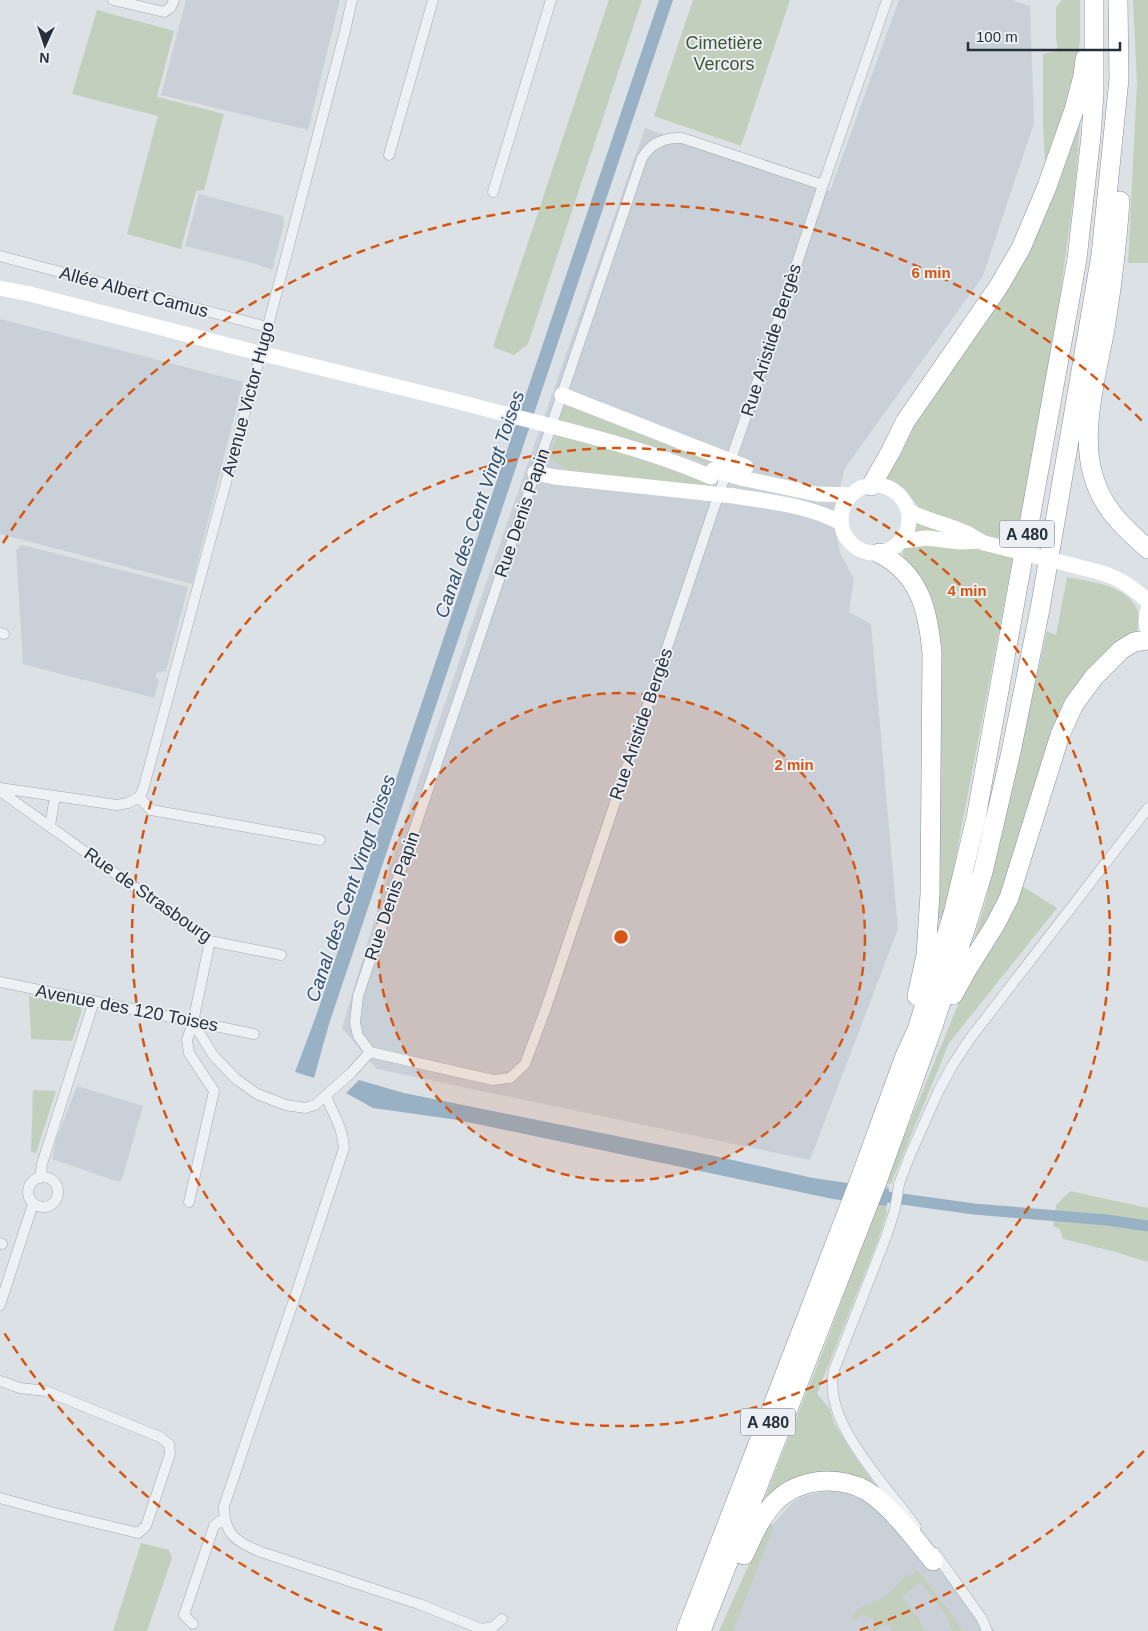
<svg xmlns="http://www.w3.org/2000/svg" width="1148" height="1631" font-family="Helvetica,sans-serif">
<rect width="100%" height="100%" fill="#dce1e6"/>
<path fill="#cad0d7" d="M 186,0 L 340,0 L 308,130 L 161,95 Z
M 899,0 L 1011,0 L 1030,6 L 1034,123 L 983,276 L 845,468 L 833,514 L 840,553 L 854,579 L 849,612 L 871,624 L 898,929 L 810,1160 L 377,1069 L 342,1028 L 396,847 L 475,615 L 645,128 L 830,191 Z
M 199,194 L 283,216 L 284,224 L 272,270 L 253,263 L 185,246 Z
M 0,319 L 243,382 L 192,584 L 0,534 Z
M 22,545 L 188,587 L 166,671 L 157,672 L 155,677 L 159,680 L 154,698 L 23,664 L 16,550 Z
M 77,1086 L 143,1106 L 122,1179 L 119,1182 L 52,1159 L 56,1140 Z
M 830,1491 L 863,1495 L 895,1521 L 995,1631 L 730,1631 L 773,1524 L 793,1502 L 806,1495 Z"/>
<path fill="#c3cfbd" d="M 609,0 L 642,0 L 528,344 L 514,355 L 493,347 Z
M 693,0 L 790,0 L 741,146 L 654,116 Z
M 1062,0 L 1080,0 L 1080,41 L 1064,122 L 1045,162 L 1043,124 L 1043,54 L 1058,51 L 1056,38 L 1056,7 Z
M 1133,0 L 1148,0 L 1148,263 L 1128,263 L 1137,83 Z
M 97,10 L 174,31 L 157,97 L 224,114 L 204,190 L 196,191 L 181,249 L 127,234 L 158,116 L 72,94 Z
M 1082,101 L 1075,187 L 1052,353 L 950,888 L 942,919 L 932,919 L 938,676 L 915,573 L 902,554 L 918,506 L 903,488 L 882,477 L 910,428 L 1009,285 Z
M 565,407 L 589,408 L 718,460 L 716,466 L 661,448 L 559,420 L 559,416 Z
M 558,436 L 586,441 L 713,483 L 715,490 L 568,471 L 549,457 Z
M 1067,577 C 1090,582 1123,584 1136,607 C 1140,613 1138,623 1138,630 L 1107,658 L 1072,699 L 1001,907 L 972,945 L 985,904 L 1047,631 L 1056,635 Z
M 1020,885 L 1057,908 L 949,1043 L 891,1184 L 885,1183 L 957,1007 L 992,942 Z
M 29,996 L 80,1007 L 82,1010 L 72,1041 L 31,1039 Z
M 33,1090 L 56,1091 L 36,1153 L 31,1152 Z
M 884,1185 L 889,1186 L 886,1210 L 887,1212 L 878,1240 L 817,1394 L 830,1409 L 834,1423 L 855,1457 L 876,1486 L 852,1479 L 761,1507 L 825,1346 Z
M 1070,1191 L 1148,1208 L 1148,1262 L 1112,1251 L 1063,1239 L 1060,1229 L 1053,1226 L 1056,1205 Z
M 768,1522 L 774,1526 L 733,1631 L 719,1631 Z
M 141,1543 L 169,1550 L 172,1558 L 147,1631 L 113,1631 Z
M 917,1570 L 955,1619 L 962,1631 L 952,1631 L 946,1615 L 920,1582 L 902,1597 L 919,1619 L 925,1631 L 891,1631 L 892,1628 L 881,1624 L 877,1631 L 871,1631 L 875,1620 L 860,1614 L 857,1620 L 852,1619 C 857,1604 873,1605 884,1597 C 893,1590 900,1582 908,1574 L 911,1577 Z"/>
<path fill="#98b1c5" d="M 659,0 L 673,0 L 329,1024 L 314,1078 L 295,1072 L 316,1016 Z
M 359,1080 L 404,1093 L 710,1155 L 813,1178 L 889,1189 L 887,1206 L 833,1199 L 458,1120 L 373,1108 L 346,1093 Z"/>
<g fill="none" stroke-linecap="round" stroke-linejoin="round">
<path stroke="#98b1c5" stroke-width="11" d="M 873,1195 L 974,1209 L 1107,1220 L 1148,1226"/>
<g stroke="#a2a8af" stroke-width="11">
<path id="street" d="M 113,0 L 164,12 L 171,7 L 174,0
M 389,155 L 433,0
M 493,192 L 551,0
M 0,256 L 267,327
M 0,633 L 4,634
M 0,788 L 117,805 L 128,803 L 139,797 L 151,810 L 320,840
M 0,791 L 210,941 L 281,955
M 139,797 L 143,790 L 259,360 L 345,31 L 352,0
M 50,826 L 55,796
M 0,982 L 254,1034
M 193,1022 L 213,1055 L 236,1079 L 257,1094 L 286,1105 L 305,1108 L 315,1105 L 351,1073 L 370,1052
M 370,1052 L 493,1080 L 510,1078 L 525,1064 L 546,1008 L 713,511 L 744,422 L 823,185 L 887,0
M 370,1052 L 358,1036 L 355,1023 L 358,996 L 642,158 C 651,143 665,137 682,138 L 823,185
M 326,1096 C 333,1114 343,1128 344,1148 L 297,1291 L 224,1506 C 224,1534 236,1542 261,1552 L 419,1604 L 481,1629 L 493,1627 L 502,1619
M28 1192a15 15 0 1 1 30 0a15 15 0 1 1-30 0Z
M 40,1178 L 42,1164 L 94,1001
M 189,1202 L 214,1091 L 189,1053 L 187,1040 L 193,1022 L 210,941
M 0,1243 L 2,1244
M 0,1305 L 33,1204
M 0,1381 L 20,1388 L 46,1391 L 160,1437 L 169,1444 L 170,1454 L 146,1526 L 138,1533 L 55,1513 L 0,1498
M 916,1527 C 888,1487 821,1422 834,1370 L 886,1237 L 895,1209 L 899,1184 L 910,1155 L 939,1090 L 952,1066 L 969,1040 L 1148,808
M 935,1553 L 982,1619 L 987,1631
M 193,1624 L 184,1615 L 214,1526 L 224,1518"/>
</g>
<g stroke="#848f9c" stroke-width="20">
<path id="highway" d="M 1120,201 C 1117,244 1112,286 1105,329 C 1097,373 1080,431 1093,475 C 1102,508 1123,527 1148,549
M 871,486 L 891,451 L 905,422 L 999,286 L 1021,248 L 1046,189 L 1074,110 L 1083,76 L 1085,59
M 879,553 C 920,574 928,610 932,653 L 930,894 L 926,955 L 917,996
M 953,995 L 968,968 L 995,925 L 1009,898 L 1060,735 L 1074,704 L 1094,677 L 1121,650 L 1134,642 L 1148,640
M 744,1555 C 761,1516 778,1482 827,1481 C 841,1481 855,1484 867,1491 C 891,1506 915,1539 933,1561
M 686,1631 L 860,1179 L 905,1056 L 917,1030 L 953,914 L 976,818 L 1077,259 L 1091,136 L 1094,93 L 1094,0
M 701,1631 L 877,1182 L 932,1029 L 966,927 L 983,872 L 1011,752 L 1040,609 L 1101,255 L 1119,79 L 1118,0"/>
</g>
<use href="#street" stroke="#eef1f4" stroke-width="10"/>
<path stroke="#fff" stroke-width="15" d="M 0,288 L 30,294 L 239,348
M 276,357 L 451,400
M 562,395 L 718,456
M 578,433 C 624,445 668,458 711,477
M 535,473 L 555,477 L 705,493
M 741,478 L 817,494 L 851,495
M841 519a34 34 0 1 1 68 0a34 34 0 1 1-68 0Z
M 734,496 C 771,502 808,505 841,523
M 908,511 C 926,520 945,524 964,532 C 971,535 977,540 984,543
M 901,541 L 927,538 L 960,542 L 978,541
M 1091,570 C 1117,576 1128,584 1148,601
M 1148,609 L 1146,622 L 1148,630"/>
<use href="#highway" stroke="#fff" stroke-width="19"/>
<path stroke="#fff" stroke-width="15" d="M 239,348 L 276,357
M 451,400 L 578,433
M 718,456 L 746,467
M 713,470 L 741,478
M 705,493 L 734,496
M 984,543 L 1091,570"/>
</g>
<circle cx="621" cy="937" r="244" fill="#d55511" fill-opacity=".12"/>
<g fill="none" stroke="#d55511" stroke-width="2.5" stroke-dasharray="9 6">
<circle cx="621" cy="937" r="244"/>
<circle cx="621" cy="937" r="489"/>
<path d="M1144 1451A733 733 0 0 1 860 1630M382 1630A733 733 0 0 1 3 1331M3 543A733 733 0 0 1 1144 423"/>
</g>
<g text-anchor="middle" stroke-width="4" stroke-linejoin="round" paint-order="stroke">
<g fill="#ebeff4" stroke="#616972" stroke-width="1">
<rect x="999.5" y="520.5" width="55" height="27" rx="4"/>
<rect x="740.5" y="1408.5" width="55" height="27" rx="4"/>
</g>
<g font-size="16" font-weight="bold" fill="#26303b">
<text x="1027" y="540">A 480</text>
<text x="768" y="1428">A 480</text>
</g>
<g font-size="18" fill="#3d5634" stroke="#ebeff4">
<text x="724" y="49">Cimetière<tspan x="724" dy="21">Vercors</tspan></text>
</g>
<g font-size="18" fill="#26303b" stroke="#ebeff4">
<text transform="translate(134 292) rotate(15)" y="6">Allée Albert Camus</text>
<text transform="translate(771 340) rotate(-72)" y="6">Rue Aristide Bergès</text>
<text transform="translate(248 399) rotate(-75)" y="6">Avenue Victor Hugo</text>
<text transform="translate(522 513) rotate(-71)" y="6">Rue Denis Papin</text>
<text transform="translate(641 724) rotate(-71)" y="6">Rue Aristide Bergès</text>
<text transform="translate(148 895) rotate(35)" y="6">Rue de Strasbourg</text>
<text transform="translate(392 896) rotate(-71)" y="6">Rue Denis Papin</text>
<text transform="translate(127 1008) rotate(11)" y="6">Avenue des 120 Toises</text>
</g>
<g font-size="19" font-style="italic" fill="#32516d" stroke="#ebeff4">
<text transform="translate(479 504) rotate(-71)" y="7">Canal des Cent Vingt Toises</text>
<text transform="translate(350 888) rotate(-71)" y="7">Canal des Cent Vingt Toises</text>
</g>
</g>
<circle cx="621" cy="937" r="8" fill="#d55511" stroke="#ebeff4" stroke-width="2.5"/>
<g font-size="15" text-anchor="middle" font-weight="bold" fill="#d55511" stroke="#ebeff4" stroke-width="4" stroke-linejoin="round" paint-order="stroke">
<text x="931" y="278">6 min</text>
<text x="967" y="596">4 min</text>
<text x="794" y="770">2 min</text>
</g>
<g transform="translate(45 45) rotate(183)" stroke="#ebeff4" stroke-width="4" paint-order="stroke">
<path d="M0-4L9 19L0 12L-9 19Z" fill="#26303b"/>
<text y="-8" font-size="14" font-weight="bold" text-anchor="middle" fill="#26303b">N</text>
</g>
<path d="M968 42v8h152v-8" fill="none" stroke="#26303b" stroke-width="2.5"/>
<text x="976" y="42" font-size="15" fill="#26303b" stroke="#ebeff4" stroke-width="4" paint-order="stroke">100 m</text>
</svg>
